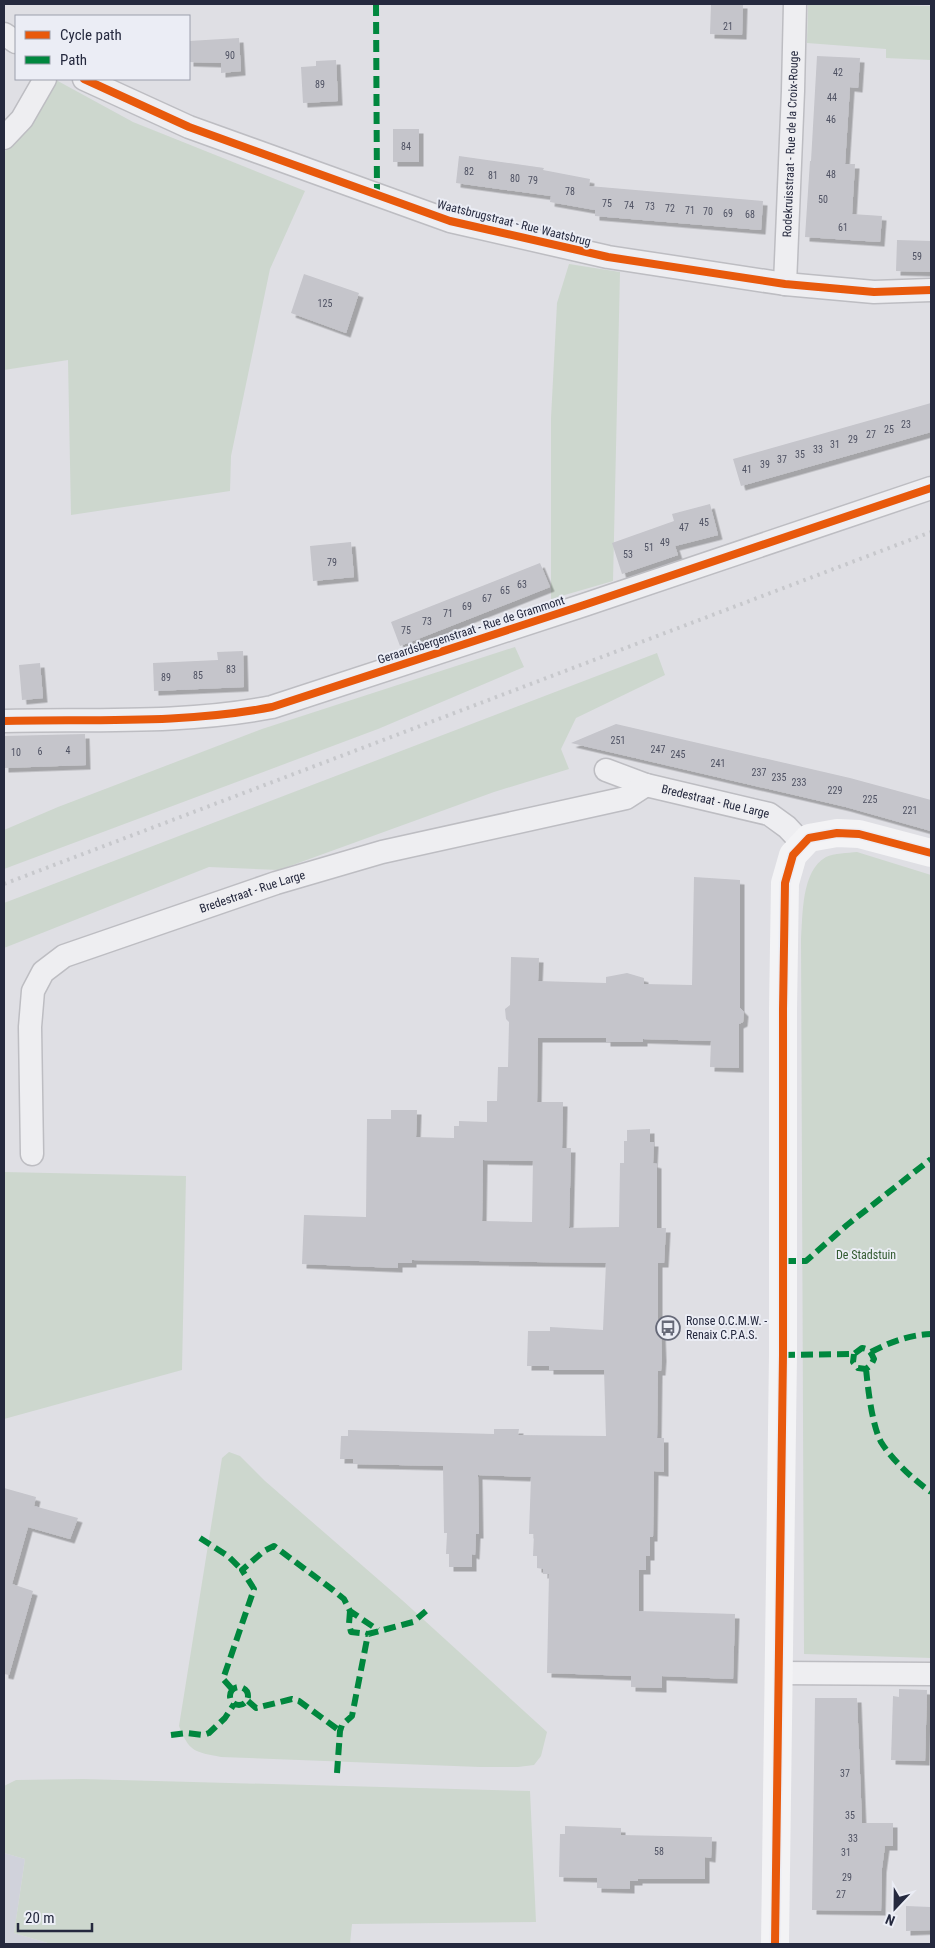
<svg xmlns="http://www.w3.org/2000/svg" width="935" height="1948" font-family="'Roboto Condensed',sans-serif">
<defs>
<filter id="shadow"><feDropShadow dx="4.5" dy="4.5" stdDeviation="0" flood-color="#0004"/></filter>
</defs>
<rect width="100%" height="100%" fill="#dfdfe4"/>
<path fill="#d0d2db" d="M 4,1853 L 25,1859 L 14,1933 L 51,1944 L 4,1944 Z"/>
<path fill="#cdd7ce" d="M 808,4 L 931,6 L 931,60 L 886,58 L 886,49 L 807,43 Z
M 56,80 L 133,122 L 305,191 L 270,269 L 231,456 L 230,491 L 71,515 L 68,360 L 4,370 L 4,153 Z
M 569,264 L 620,272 L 613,581 L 551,599 L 551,418 L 557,303 Z
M 515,647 L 524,667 L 378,729 L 4,869 L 4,830 L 58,807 L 262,729 Z
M 657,653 L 665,675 L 576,718 L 561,749 L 569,769 L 494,792 L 279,870 L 209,867 L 4,948 L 4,903 Z
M 857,852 L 931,875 L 931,1658 L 804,1654 L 801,939 C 803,915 801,871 826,857 C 834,853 848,853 857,852 Z
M 4,1172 L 186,1176 L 182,1370 L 4,1419 Z
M 229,1452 L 240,1456 L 265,1481 L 402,1600 L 547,1732 L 541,1756 L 534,1765 L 518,1767 L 480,1767 L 221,1757 C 195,1752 189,1752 179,1726 L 222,1458 Z
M 83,1779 L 530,1791 L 536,1922 L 352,1924 L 350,1944 L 51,1944 L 14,1933 L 25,1859 L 4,1853 L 4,1786 L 16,1780 Z"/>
<path fill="#c5c5cb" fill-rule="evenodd" filter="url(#shadow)" d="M 711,4 L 743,4 L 742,35 L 710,34 Z
M 239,38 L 241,71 L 221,73 L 221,63 L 189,62 L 189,41 Z
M 817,56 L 860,58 L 858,88 L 850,87 L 845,164 L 855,164 L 852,214 L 882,216 L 880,242 L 805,237 L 810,161 L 811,161 Z
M 336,60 L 338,101 L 303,103 L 301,67 L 316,66 L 316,61 Z
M 393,129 L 419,129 L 419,162 L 393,162 Z
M 459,156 L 544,168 L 543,170 L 590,179 L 589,186 L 763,201 L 761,230 L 595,216 L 595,210 L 550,202 L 551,196 L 456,183 Z
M 897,240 L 931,241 L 931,272 L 896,271 Z
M 304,274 L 359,293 L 346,333 L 291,313 Z
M 931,403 L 931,432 L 741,486 L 733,459 Z
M 710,504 L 718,535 L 675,546 L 678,555 L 622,574 L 612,543 L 674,521 L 672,514 Z
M 351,542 L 354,577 L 313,581 L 310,546 Z
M 540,563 L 550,587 L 400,646 L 391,622 Z
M 243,651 L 244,687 L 154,691 L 153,663 L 218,660 L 217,652 Z
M 40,663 L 43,698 L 22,700 L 19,665 Z
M 616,724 L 850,778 L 931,800 L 931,831 L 846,807 L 571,743 Z
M 85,734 L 86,765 L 4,768 L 4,736 Z
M 694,877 L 740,880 L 740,1008 L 744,1012 L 743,1022 L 739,1024 L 739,1068 L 710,1067 L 711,1041 L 643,1039 L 643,1042 L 606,1042 L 606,1038 L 538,1038 L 537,1102 L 563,1102 L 562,1148 L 571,1148 L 569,1228 L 619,1227 L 620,1163 L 624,1163 L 624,1141 L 627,1141 L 627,1130 L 650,1129 L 650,1142 L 654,1142 L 653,1163 L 657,1164 L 657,1228 L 666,1228 L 664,1263 L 658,1263 L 658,1330 L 661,1330 L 662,1357 L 661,1371 L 658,1371 L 657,1438 L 664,1438 L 664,1472 L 654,1471 L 653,1537 L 650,1537 L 650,1556 L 646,1556 L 646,1570 L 639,1570 L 639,1611 L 735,1614 L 733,1679 L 662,1676 L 662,1688 L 631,1687 L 631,1676 L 547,1673 L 549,1574 L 543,1574 L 543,1569 L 537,1568 L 537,1556 L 533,1556 L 534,1534 L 529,1534 L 531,1477 L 478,1475 L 479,1534 L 476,1534 L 475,1555 L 472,1554 L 472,1567 L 449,1567 L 449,1554 L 446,1554 L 447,1533 L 444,1533 L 443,1466 L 353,1464 L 353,1459 L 340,1459 L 341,1436 L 348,1436 L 348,1430 L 494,1434 L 494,1429 L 519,1429 L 518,1435 L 606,1436 L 604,1370 L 549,1370 L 549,1366 L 527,1366 L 528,1331 L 550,1331 L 550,1327 L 603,1330 L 606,1263 L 412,1260 L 412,1263 L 398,1263 L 398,1268 L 302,1264 L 304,1215 L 366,1217 L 367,1119 L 391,1119 L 391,1110 L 417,1110 L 416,1137 L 454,1138 L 454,1126 L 459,1126 L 459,1121 L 487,1122 L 487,1101 L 497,1101 L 498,1067 L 508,1067 L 509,1022 L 506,1019 L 505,1009 L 510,1005 L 511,957 L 539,958 L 538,981 L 606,983 L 606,977 L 627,973 L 644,978 L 644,984 L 692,985 ZM 483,1160 L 533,1161 L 532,1222 L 482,1221 Z
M 4,1488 L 36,1497 L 34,1506 L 78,1518 L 70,1539 L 28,1527 L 12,1584 L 33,1591 L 9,1675 L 4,1674 Z
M 899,1689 L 927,1690 L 925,1761 L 891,1760 L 893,1696 L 899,1697 Z
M 815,1698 L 857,1698 L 862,1823 L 893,1823 L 893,1846 L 885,1846 L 882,1868 L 881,1911 L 812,1910 Z
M 565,1826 L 621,1828 L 621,1835 L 712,1837 L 711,1858 L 705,1857 L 705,1879 L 638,1879 L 638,1881 L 630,1881 L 630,1889 L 597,1888 L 597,1878 L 559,1877 L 560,1834 L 565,1834 Z
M 906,1906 L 931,1907 L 931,1930 L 906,1931 Z"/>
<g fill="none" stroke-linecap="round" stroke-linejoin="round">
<g stroke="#bdbdc2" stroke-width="25">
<g id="street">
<path d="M 4,34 L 16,42"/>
<path d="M 84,79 L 189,127 L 450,221 L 608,257 L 785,284 L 874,292 L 931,290"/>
<path d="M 4,138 L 22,119 L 45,79"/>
<path id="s1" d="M 785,284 L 793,91 L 795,4"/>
<path d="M 4,721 C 92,719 185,724 272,707 L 584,605 L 931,488"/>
<path id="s2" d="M 606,770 L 646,785 L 769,814 L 787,827 L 803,844"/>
<path id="s3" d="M 32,1154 L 30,1027 L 33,991 L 43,972 L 64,956 L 276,883 L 382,852 L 626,798 L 646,785"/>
<path d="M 779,1673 L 931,1674"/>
</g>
</g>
<use href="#street" stroke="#eeeef1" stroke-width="22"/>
<path stroke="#f3f3f5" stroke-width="28" d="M 775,1944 L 783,1355 L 783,1009 L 785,883 L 793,855 L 809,838 L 837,833 L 859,834 L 931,853"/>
<path stroke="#c7c8cc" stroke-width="4" stroke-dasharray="2.5 5" stroke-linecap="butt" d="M 4,884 L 931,532"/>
<path stroke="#00873e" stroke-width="6" stroke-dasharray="12 6" stroke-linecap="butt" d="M 376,4 L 377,195
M 784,1261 L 806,1261 L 847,1225 L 931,1159
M 871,1352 C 890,1342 909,1335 931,1334
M 783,1355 L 854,1354 L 862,1348 C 869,1349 871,1352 874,1359 L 871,1365 L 866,1369 L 858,1368 L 853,1362 L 854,1354
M 866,1369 C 868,1389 872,1425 881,1442 C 892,1460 915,1481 931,1492
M 200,1538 L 228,1556 L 242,1570
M 350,1611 L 349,1624 L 351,1632 L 368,1634
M230 1696a9 9 0 1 1 18 0a9 9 0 1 1-18 0Z
M 232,1689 L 223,1679 L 254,1589 L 242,1570 L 264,1551 L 274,1546 L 333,1590 L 344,1599 L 350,1611 L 378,1630
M 248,1701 L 256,1708 L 292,1699 L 299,1701 L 340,1731
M 171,1735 L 187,1733 L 203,1735 L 209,1733 L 225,1718 L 234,1704
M 337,1773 L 340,1731 L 342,1725 L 352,1716 L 368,1634 L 413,1622 L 426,1611"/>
<g stroke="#ebedf5" stroke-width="11">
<path id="cycleway" d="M 84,79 L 189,127 L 450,221 L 608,257 L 785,284 L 874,292 L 931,290
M 4,721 C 92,719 185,724 272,707 L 584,605 L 931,488
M 775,1944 L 783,1355 L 783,1009 L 785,883 L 793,855 L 809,838 L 837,833 L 859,834 L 931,853"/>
</g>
<use href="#cycleway" stroke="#e8590c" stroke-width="8"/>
</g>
<defs>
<g id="bus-ring" transform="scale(1.25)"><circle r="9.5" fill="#ebedf5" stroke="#666978" stroke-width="1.5"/><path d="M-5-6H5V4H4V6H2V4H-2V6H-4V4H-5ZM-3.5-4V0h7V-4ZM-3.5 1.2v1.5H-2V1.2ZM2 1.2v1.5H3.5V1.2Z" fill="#666978"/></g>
</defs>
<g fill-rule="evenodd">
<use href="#bus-ring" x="668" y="1328"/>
</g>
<g text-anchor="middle" stroke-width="4" stroke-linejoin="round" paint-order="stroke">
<g font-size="10" fill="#4f5263">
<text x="728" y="30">21</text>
<text x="230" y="59">90</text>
<text x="838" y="76">42</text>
<text x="320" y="88">89</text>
<text x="832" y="101">44</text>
<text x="831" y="123">46</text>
<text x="406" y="150">84</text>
<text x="469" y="175">82</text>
<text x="831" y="178">48</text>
<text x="493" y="179">81</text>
<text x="515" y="182">80</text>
<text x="533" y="184">79</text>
<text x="570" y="195">78</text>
<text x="823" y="203">50</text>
<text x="607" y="207">75</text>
<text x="629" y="209">74</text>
<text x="650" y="210">73</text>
<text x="670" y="212">72</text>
<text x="690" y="214">71</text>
<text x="708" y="215">70</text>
<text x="728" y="217">69</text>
<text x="750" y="218">68</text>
<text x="843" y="231">61</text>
<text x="917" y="260">59</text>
<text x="325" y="307">125</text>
<text x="906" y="428">23</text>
<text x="889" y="433">25</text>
<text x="871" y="438">27</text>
<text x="853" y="443">29</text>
<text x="835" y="448">31</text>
<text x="818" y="453">33</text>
<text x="800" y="458">35</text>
<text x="782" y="463">37</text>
<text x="765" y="468">39</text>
<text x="747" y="473">41</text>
<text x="704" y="526">45</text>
<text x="684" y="531">47</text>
<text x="665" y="546">49</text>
<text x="649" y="551">51</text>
<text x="628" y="558">53</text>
<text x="332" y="566">79</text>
<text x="522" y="588">63</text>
<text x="505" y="594">65</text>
<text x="487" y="602">67</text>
<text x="467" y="610">69</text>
<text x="448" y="617">71</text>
<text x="427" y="625">73</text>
<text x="406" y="634">75</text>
<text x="231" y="673">83</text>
<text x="198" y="679">85</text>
<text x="166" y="681">89</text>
<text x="618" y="744">251</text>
<text x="658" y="753">247</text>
<text x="68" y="754">4</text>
<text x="40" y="755">6</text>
<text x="16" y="756">10</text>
<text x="678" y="758">245</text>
<text x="718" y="767">241</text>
<text x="759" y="776">237</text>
<text x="779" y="781">235</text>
<text x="799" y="786">233</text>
<text x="835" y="794">229</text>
<text x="870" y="803">225</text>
<text x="910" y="814">221</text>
<text x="845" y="1777">37</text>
<text x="850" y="1819">35</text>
<text x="853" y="1842">33</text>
<text x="659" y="1855">58</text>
<text x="846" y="1856">31</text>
<text x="847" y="1881">29</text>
<text x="841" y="1898">27</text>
</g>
<g font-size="12" fill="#25293e" stroke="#ebedf5">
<text dy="4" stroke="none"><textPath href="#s1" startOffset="140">Rodekruisstraat - Rue de la Croix-Rouge</textPath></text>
<text transform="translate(514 223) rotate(14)" y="4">Waatsbrugstraat - Rue Waatsbrug</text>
<text transform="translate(471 630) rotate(-18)" y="4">Geraardsbergenstraat - Rue de Grammont</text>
<text dy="4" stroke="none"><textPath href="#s2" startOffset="114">Bredestraat - Rue Large</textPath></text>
<text dy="4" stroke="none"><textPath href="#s3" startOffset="410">Bredestraat - Rue Large</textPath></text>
</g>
<g font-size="12" fill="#325a31" stroke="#ebedf5">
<text x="866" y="1259">De Stadstuin</text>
</g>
<g font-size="12" fill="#25293e" stroke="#ebedf5" text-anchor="start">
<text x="686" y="1325">Ronse O.C.M.W. -<tspan x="686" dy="14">Renaix C.P.A.S.</tspan></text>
</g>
</g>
<rect width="935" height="1948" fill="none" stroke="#25293e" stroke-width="10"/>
<rect x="15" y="15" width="175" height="65" fill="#ebedf5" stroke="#9c9fac"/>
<rect x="25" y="31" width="25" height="8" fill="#e8590c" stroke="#9c9fac"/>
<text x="60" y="40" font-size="15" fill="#25293e">Cycle path</text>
<rect x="25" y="56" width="25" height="8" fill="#00873e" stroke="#9c9fac"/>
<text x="60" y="65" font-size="15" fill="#25293e">Path</text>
<g transform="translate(895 1908) rotate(202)" stroke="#ebedf5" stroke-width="4" paint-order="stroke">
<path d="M0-4L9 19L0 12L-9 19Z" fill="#25293e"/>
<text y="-8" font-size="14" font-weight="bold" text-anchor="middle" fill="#25293e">N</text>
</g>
<path d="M18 1923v8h74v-8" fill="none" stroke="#25293e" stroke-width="2.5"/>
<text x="25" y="1923" font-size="15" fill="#25293e" stroke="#ebedf5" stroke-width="4" paint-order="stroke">20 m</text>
</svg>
